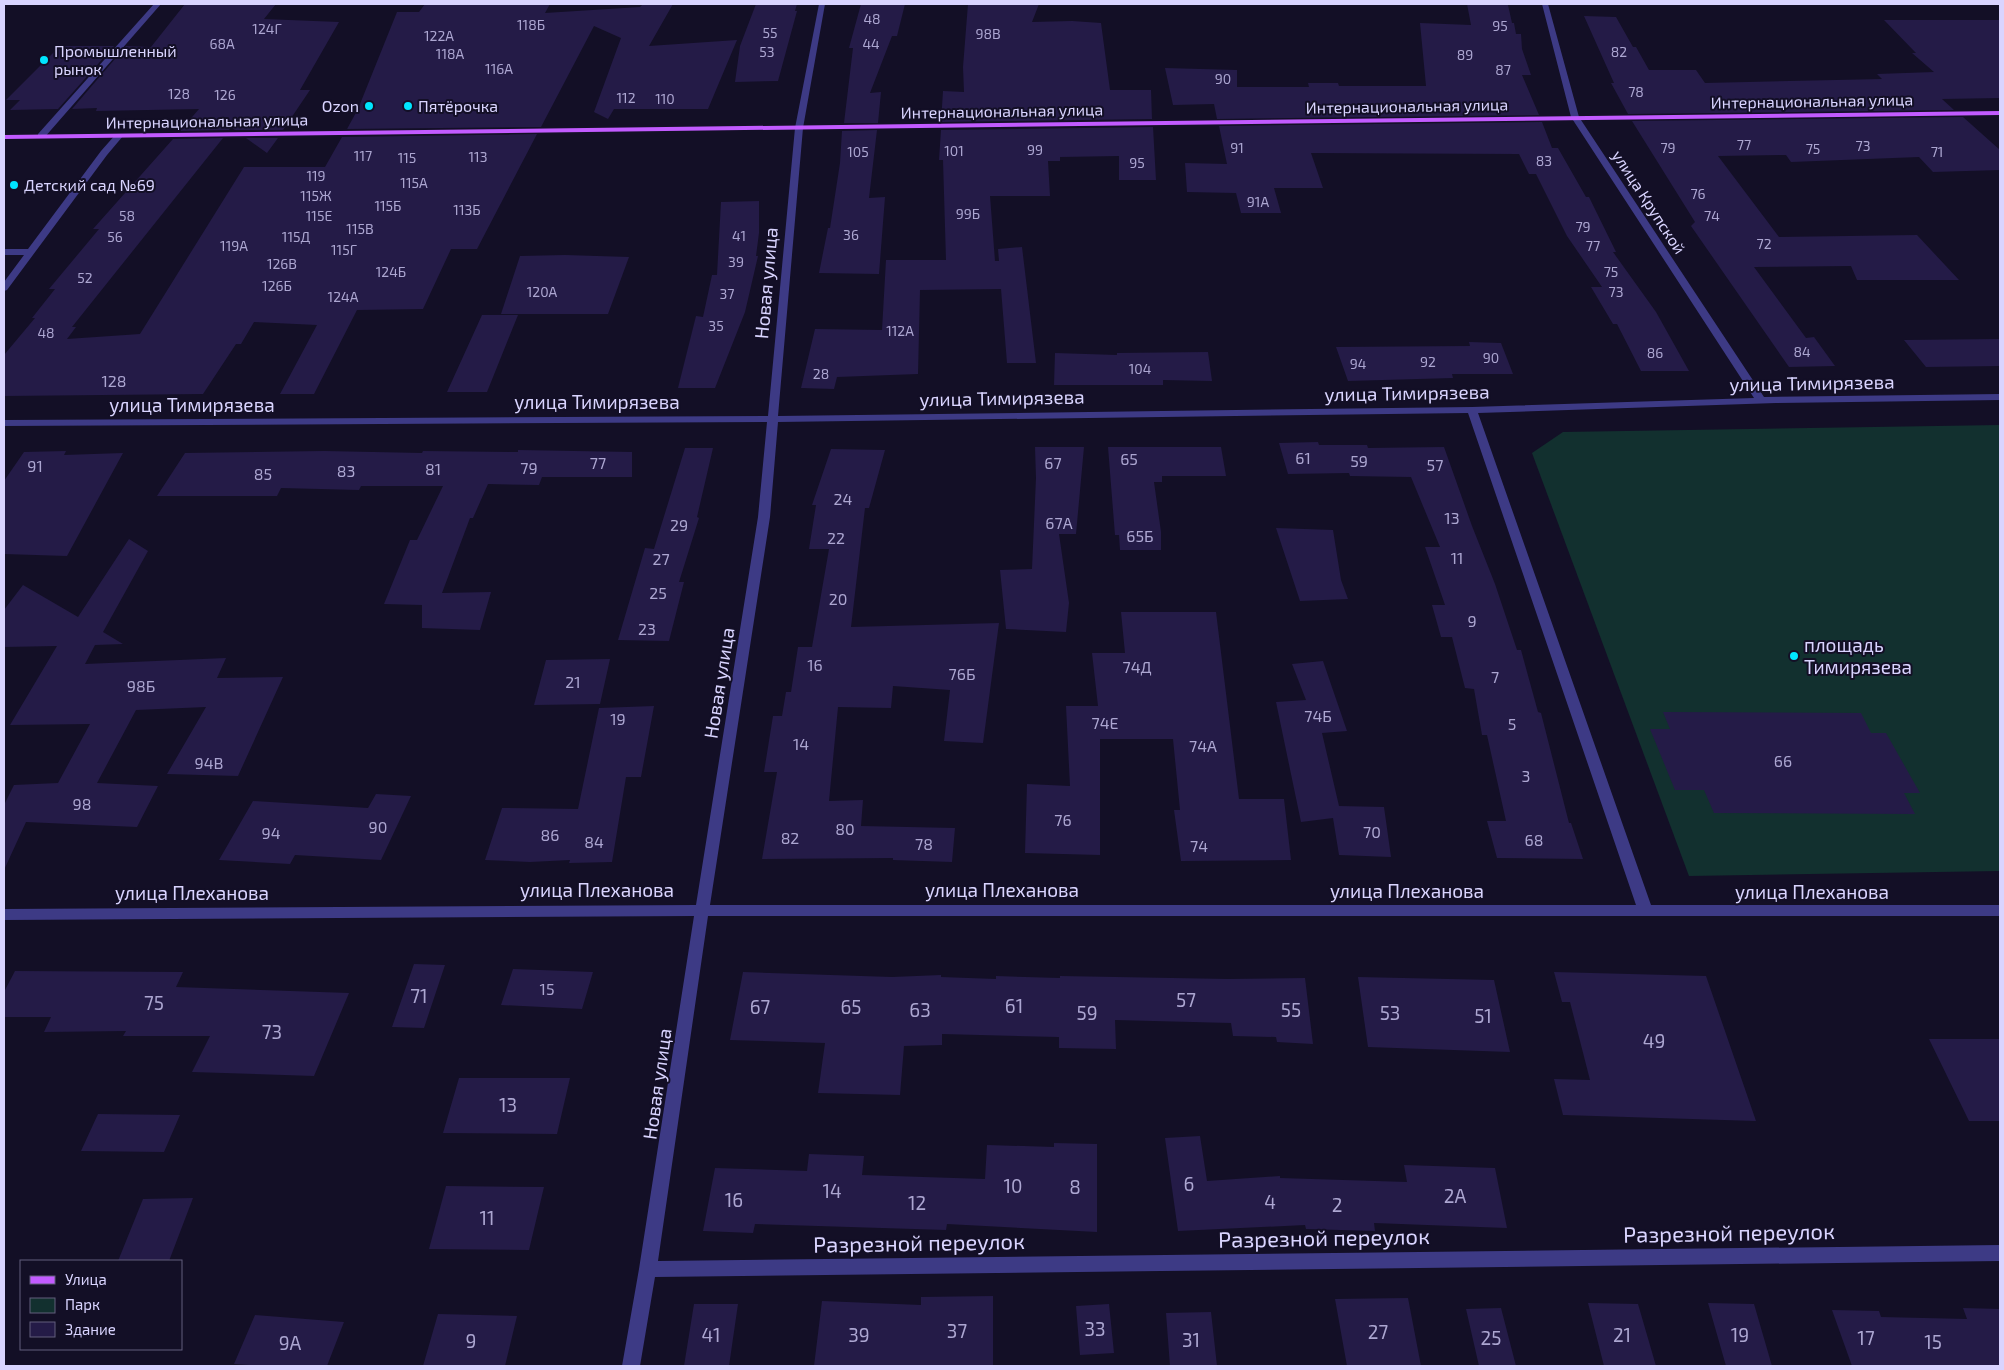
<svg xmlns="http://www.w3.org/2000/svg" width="2004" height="1370" font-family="'Exo 2',sans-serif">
<rect width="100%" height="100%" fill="#130f26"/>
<path fill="#12302f" d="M 2000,425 L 2000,871 L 1689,876 L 1532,453 L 1563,432 Z"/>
<path fill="#241b47" d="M 185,4 L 276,4 L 264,19 L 339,22 L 300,90 L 310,90 L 283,130 L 235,130 L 231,127 L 229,130 L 180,131 L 199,109 L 96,111 L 97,108 L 72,109 L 126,46 L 151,47 Z
M 425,4 L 550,4 L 545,13 L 640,7 L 643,4 L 673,4 L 649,46 L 737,40 L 708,109 L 614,109 L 608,119 L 594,112 L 621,38 L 594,26 L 541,127 L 347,129 L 358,109 L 397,12 L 419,12 Z
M 756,4 L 797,4 L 795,11 L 797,11 L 778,81 L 735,82 L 740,46 Z
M 861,4 L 905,4 L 897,36 L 892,36 L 870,93 L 881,92 L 878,123 L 844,123 L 853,48 L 849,48 Z
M 968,4 L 1039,4 L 1032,22 L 1072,21 L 1101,23 L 1110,90 L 1151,90 L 1152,119 L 941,122 L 943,91 L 964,92 L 963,67 Z
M 1467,4 L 1508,5 L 1512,23 L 1514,23 L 1516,34 L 1521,34 L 1522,49 L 1531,75 L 1522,75 L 1539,115 L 1217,119 L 1214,104 L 1173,105 L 1165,68 L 1237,70 L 1237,87 L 1309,87 L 1308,83 L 1338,83 L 1339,86 L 1426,86 L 1420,23 L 1471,25 Z
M 1584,16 L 1616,17 L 1633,47 L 1636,47 L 1649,70 L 1696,70 L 1705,83 L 1882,79 L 1877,74 L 1934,72 L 1912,53 L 1916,53 L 1884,20 L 2000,20 L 2000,98 L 1942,99 L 1954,110 L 1628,114 L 1611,83 L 1614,83 Z
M 60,46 L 114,46 L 58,109 L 10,110 L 20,100 L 6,100 Z
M 1963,117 L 2000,150 L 2000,170 L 1933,172 L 1919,157 L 1791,162 L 1786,155 L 1718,156 L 1779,237 L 1917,235 L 1959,280 L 1857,280 L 1851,266 L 1754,267 L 1806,338 L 1814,337 L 1835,366 L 1789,367 L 1691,226 L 1695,222 L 1632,121 Z
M 1542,122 L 1552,148 L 1558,148 L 1586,197 L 1589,197 L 1616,252 L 1613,252 L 1656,312 L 1689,371 L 1641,371 L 1617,324 L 1613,324 L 1591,287 L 1602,287 L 1567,236 L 1536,174 L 1529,174 L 1519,154 L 1311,153 L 1323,188 L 1274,188 L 1281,213 L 1241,213 L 1236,193 L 1187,192 L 1185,163 L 1227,164 L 1219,126 Z
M 1153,127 L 1156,180 L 1119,180 L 1119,156 L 1060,157 L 1060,161 L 1048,161 L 1050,196 L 990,196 L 995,261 L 999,261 L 998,249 L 1022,247 L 1036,363 L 1007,363 L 1001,289 L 920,290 L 918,374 L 837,377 L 834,389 L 801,388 L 815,329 L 882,330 L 886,260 L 946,260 L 943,160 L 939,160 L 941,130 Z
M 877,130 L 869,198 L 885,197 L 879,274 L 819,273 L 828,228 L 830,228 L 840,163 L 842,131 Z
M 537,134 L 477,249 L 451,249 L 423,309 L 357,310 L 314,394 L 280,394 L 317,325 L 254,322 L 241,344 L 236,344 L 203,394 L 4,396 L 4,355 L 35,318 L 32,318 L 55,289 L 49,289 L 99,229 L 93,229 L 173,139 L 223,138 L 72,327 L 76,327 L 67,339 L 140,334 L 244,167 L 325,167 L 342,137 Z
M 246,138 L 278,138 L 267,153 Z
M 759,201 L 759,233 L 756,256 L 758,256 L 745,312 L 715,388 L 678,388 L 696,316 L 703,317 L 712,275 L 717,275 L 721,202 Z
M 565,255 L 629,257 L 608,314 L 501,314 L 520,256 Z
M 482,315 L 518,315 L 487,392 L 447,392 Z
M 2000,339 L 2000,366 L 1926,367 L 1904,340 Z
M 1469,342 L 1501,343 L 1513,374 L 1452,374 L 1453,378 L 1348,381 L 1336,347 L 1470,346 Z
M 1208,352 L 1212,381 L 1163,380 L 1163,385 L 1054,385 L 1055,353 L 1117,355 L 1117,353 Z
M 1318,442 L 1319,445 L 1367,445 L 1368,448 L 1444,447 L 1472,526 L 1495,584 L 1517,650 L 1521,650 L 1538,712 L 1541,713 L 1569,823 L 1571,823 L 1583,859 L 1497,858 L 1487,821 L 1506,821 L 1487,735 L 1482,735 L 1474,689 L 1465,688 L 1452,637 L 1441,637 L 1432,605 L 1445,605 L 1425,547 L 1440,547 L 1411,477 L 1350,476 L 1349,473 L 1288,474 L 1279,443 Z
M 1035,447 L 1084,447 L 1076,534 L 1059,534 L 1069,603 L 1066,632 L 1006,629 L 1000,570 L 1032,569 L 1036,478 Z
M 1108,447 L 1221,447 L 1226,476 L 1162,476 L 1162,482 L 1154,482 L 1161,532 L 1161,550 L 1120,550 L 1119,535 L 1115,535 Z
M 685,448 L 713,448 L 697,517 L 699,518 L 679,582 L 684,582 L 669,641 L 618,640 L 645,548 L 654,549 Z
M 831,449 L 885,450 L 869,508 L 865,508 L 851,627 L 999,623 L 983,743 L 944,741 L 950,690 L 893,686 L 891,708 L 838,707 L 829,801 L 863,800 L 861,826 L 955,828 L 952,862 L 893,860 L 893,858 L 762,859 L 777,772 L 764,772 L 773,716 L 782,716 L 786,692 L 791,692 L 798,647 L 812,647 L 829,549 L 809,549 L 816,505 L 812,505 Z
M 518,450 L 632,452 L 632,477 L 542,477 L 539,485 L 488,484 L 473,518 L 470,518 L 442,593 L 491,592 L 480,630 L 422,628 L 422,605 L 384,604 L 410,540 L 417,540 L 443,486 L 361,486 L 359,490 L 281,488 L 277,496 L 157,496 L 185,453 L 324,451 L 422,453 L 423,451 L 518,452 Z
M 66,451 L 64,455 L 123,453 L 67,556 L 4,554 L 4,481 L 24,452 Z
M 1276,528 L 1333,530 L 1341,580 L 1348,599 L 1300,601 Z
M 129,539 L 148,551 L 103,632 L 123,644 L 95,645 L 85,664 L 226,658 L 217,678 L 283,677 L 238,776 L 167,774 L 206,707 L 136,710 L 97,783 L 158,786 L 137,827 L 26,822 L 4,870 L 4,805 L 14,785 L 58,783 L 90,724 L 10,725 L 57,646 L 4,647 L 4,610 L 23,585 L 78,617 Z
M 1121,612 L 1216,612 L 1239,799 L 1284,799 L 1291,860 L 1181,861 L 1174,810 L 1180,810 L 1173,739 L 1100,739 L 1100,855 L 1025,853 L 1027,784 L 1070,786 L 1066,706 L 1098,706 L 1092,653 L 1125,653 Z
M 610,659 L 600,704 L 534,705 L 546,660 Z
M 1323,661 L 1347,731 L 1322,733 L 1339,806 L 1384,807 L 1391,857 L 1339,855 L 1333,818 L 1301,822 L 1276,702 L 1306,700 L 1292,664 Z
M 654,706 L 641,777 L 626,777 L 612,862 L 569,863 L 570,860 L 530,862 L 485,860 L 502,808 L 578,809 L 599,708 Z
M 1663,712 L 1861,713 L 1871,733 L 1886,733 L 1920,793 L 1904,793 L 1915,814 L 1714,813 L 1704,790 L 1675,790 L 1650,729 L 1670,729 Z
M 376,794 L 411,796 L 381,860 L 295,855 L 290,864 L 219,860 L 253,801 L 368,808 Z
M 414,964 L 445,965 L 424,1028 L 392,1027 Z
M 513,969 L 593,972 L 582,1009 L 501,1005 Z
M 15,971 L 183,972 L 176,987 L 349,993 L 314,1076 L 192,1072 L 210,1036 L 123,1036 L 126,1031 L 44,1032 L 51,1017 L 4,1017 L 4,992 Z
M 743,972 L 892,977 L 941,975 L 941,977 L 996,979 L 996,976 L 1060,978 L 1060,976 L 1228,979 L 1305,978 L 1313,1044 L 1277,1042 L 1276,1037 L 1233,1036 L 1231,1023 L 1115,1020 L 1116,1049 L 1059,1048 L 1059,1037 L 942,1034 L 942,1045 L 904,1046 L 900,1095 L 818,1093 L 825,1043 L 730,1040 Z
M 1554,972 L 1706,976 L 1756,1121 L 1563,1115 L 1554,1079 L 1590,1080 L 1570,1002 L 1562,1002 Z
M 1358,977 L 1494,980 L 1510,1052 L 1368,1047 Z
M 1929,1039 L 2000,1039 L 2000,1121 L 1969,1121 Z
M 459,1078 L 570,1078 L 557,1134 L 443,1133 Z
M 98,1114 L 180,1115 L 164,1152 L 81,1151 Z
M 1200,1136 L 1207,1181 L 1280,1176 L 1280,1178 L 1407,1182 L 1404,1165 L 1495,1168 L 1507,1228 L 1374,1223 L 1375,1231 L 1306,1229 L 1305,1225 L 1178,1231 L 1165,1138 Z
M 1054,1143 L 1097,1144 L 1097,1232 L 947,1224 L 946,1230 L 755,1224 L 753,1233 L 703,1231 L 715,1168 L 807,1171 L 809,1154 L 864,1156 L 862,1175 L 985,1179 L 987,1145 L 1054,1147 Z
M 446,1186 L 544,1187 L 529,1250 L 429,1249 Z
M 193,1198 L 169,1261 L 118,1261 L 143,1199 Z
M 993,1296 L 993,1366 L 814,1366 L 822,1301 L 921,1305 L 921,1297 Z
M 1408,1298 L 1421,1366 L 1347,1366 L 1335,1299 Z
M 1588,1303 L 1638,1304 L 1656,1366 L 1604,1366 Z
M 1708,1303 L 1754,1304 L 1772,1366 L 1726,1366 Z
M 694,1304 L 738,1304 L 729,1366 L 684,1366 Z
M 1109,1304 L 1114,1353 L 1080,1355 L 1076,1306 Z
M 1501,1308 L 1516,1366 L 1479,1366 L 1466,1309 Z
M 1963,1308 L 2000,1309 L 2000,1366 L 1852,1366 L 1832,1310 L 1879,1311 L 1881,1317 L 1967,1319 Z
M 1211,1312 L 1217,1366 L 1170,1366 L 1166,1313 Z
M 438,1314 L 517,1316 L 505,1366 L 423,1366 Z
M 255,1315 L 344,1322 L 327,1366 L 265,1366 L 234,1364 Z"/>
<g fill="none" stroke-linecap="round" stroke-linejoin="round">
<path fill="#3d3a85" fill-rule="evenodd" d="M 154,4 L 161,4 L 44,138 L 38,138 L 38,134 Z
M 819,4 L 825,4 L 803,128 L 778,416 L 1472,407 L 1754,398 L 1571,117 L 1542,4 L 1548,4 L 1579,117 L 1764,397 L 2000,394 L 2000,400 L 1776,403 L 1478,413 L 1651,905 L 2000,905 L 2000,916 L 708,916 L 658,1261 L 2000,1245 L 2000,1261 L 655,1277 L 640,1366 L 622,1366 L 639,1269 L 694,916 L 4,920 L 4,909 L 696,905 L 758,517 L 767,422 L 4,426 L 4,420 L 768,416 L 795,128 ZM 1468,413 L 1636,905 L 710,905 L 770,517 L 778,422 Z
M 116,134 L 123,136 L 107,155 L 7,290 L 4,291 L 4,282 L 24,255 L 4,255 L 4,249 L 28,249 L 101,151 Z"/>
<path fill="#c25bff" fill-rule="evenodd" d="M 2000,111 L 2000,115 L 4,139 L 4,135 Z"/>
</g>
<g fill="#00e5ff" stroke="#130f26" stroke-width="2">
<circle cx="44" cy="60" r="5"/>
<circle cx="369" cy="106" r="5"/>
<circle cx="408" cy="106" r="5"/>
<circle cx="14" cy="185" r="5"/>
<circle cx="1794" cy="656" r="5"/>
</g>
<g text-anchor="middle" stroke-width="4" stroke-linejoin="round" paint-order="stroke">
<g font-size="14" fill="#aca6d1">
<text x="872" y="24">48</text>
<text x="531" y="30">118Б</text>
<text x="1500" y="31">95</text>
<text x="267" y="34">124Г</text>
<text x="770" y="38">55</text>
<text x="988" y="39">98В</text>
<text x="439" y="41">122А</text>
<text x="222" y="49">68А</text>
<text x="871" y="49">44</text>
<text x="767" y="57">53</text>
<text x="1619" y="57">82</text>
<text x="450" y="59">118А</text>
<text x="1465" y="60">89</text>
<text x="499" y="74">116А</text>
<text x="1503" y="75">87</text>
<text x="1223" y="84">90</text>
<text x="1636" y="97">78</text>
<text x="179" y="99">128</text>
<text x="225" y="100">126</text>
<text x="626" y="103">112</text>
<text x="665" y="104">110</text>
<text x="1744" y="150">77</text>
<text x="1863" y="151">73</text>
<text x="1237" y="153">91</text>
<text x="1668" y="153">79</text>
<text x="1813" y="154">75</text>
<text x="1035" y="155">99</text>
<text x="954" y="156">101</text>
<text x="858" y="157">105</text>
<text x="1937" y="157">71</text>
<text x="363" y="161">117</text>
<text x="478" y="162">113</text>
<text x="407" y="163">115</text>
<text x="1544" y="166">83</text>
<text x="1137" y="168">95</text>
<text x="316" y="181">119</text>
<text x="414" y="188">115А</text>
<text x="1698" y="199">76</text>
<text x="316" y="201">115Ж</text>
<text x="1258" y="207">91А</text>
<text x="388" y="211">115Б</text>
<text x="467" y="215">113Б</text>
<text x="968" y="219">99Б</text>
<text x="127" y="221">58</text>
<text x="319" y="221">115Е</text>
<text x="1712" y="221">74</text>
<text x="1583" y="232">79</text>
<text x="360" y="234">115В</text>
<text x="851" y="240">36</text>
<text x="739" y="241">41</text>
<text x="115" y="242">56</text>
<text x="296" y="242">115Д</text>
<text x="1764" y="249">72</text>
<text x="234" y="251">119А</text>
<text x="1593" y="251">77</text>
<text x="344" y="255">115Г</text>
<text x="736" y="267">39</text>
<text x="282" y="269">126В</text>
<text x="391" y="277">124Б</text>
<text x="1611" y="277">75</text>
<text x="85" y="283">52</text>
<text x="277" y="291">126Б</text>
<text x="542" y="297">120А</text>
<text x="1616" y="297">73</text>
<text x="727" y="299">37</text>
<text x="343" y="302">124А</text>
<text x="716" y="331">35</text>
<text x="900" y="336">112А</text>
<text x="46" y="338">48</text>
<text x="1802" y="357">84</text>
<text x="1655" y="358">86</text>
<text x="1491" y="363">90</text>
<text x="1428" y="367">92</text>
<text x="1358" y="369">94</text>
<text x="1140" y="374">104</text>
<text x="821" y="379">28</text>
</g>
<g font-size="16" fill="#d9d4ff" stroke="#130f26" text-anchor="start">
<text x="54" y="57">Промышленный<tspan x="54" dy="18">рынок</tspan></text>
<text x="359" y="112" text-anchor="end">Ozon</text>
<text x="418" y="112">Пятёрочка</text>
<text x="24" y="191">Детский сад №69</text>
</g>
<g font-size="16" fill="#d9d4ff" stroke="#130f26">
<text transform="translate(1812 101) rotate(-1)" y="6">Интернациональная улица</text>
<text transform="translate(1407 106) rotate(-1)" y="6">Интернациональная улица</text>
<text transform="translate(1002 111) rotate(-1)" y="6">Интернациональная улица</text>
<text transform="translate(207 121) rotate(-1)" y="6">Интернациональная улица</text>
<text transform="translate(1649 202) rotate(57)" y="6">улица Крупской</text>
</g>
<g font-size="16" fill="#aca6d1">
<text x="114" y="387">128</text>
<text x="1303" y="464">61</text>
<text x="1129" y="465">65</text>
<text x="1359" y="467">59</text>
<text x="598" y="469">77</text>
<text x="1053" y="469">67</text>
<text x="1435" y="471">57</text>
<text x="35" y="472">91</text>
<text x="529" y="474">79</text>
<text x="433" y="475">81</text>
<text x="346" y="477">83</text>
<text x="263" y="480">85</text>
<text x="843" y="505">24</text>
<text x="1452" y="524">13</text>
<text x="1059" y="529">67А</text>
<text x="679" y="531">29</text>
<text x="1140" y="542">65Б</text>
<text x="836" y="544">22</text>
<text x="1457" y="564">11</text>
<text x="661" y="565">27</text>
<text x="658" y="599">25</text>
<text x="838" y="605">20</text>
<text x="1472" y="627">9</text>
<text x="647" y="635">23</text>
<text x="815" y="671">16</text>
<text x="1137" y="673">74Д</text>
<text x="962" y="680">76Б</text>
<text x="1495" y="683">7</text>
<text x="573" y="688">21</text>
<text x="141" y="692">98Б</text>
<text x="1318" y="722">74Б</text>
<text x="618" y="725">19</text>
<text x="1105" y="729">74Е</text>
<text x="1512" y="730">5</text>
<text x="801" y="750">14</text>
<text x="1203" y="752">74А</text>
<text x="1783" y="767">66</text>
<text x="209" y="769">94В</text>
<text x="1526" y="782">3</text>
<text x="82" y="810">98</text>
<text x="1063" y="826">76</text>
<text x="378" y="833">90</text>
<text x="845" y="835">80</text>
<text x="1372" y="838">70</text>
<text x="271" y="839">94</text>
<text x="550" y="841">86</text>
<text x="790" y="844">82</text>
<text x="1534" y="846">68</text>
<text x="594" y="848">84</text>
<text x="924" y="850">78</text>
<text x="1199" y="852">74</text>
<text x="547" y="995">15</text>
</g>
<g font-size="19" fill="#d9d4ff" stroke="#130f26">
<text transform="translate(766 283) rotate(-85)" y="7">Новая улица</text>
<text transform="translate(1812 383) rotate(-1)" y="7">улица Тимирязева</text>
<text transform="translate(1407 393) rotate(-1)" y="7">улица Тимирязева</text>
<text transform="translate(1002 398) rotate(-1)" y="7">улица Тимирязева</text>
<text x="597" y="409">улица Тимирязева</text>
<text x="192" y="412">улица Тимирязева</text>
<text transform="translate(719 683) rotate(-81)" y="7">Новая улица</text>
<text x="597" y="897">улица Плеханова</text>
<text x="1002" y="897">улица Плеханова</text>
<text x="1407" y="898">улица Плеханова</text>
<text x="1812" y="899">улица Плеханова</text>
<text x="192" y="900">улица Плеханова</text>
<text transform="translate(657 1084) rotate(-82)" y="7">Новая улица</text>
</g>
<g font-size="19" fill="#d9d4ff" stroke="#130f26" text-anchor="start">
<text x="1804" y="652">площадь<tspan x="1804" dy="22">Тимирязева</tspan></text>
</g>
<g font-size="19" fill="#aca6d1">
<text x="419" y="1003">71</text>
<text x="1186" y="1007">57</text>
<text x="154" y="1010">75</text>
<text x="1014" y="1013">61</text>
<text x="760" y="1014">67</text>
<text x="851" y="1014">65</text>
<text x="920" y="1017">63</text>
<text x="1291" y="1017">55</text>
<text x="1087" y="1020">59</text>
<text x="1390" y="1020">53</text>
<text x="1483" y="1023">51</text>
<text x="272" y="1039">73</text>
<text x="1654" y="1048">49</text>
<text x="508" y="1112">13</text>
<text x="1189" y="1191">6</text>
<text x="1013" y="1193">10</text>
<text x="1075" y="1194">8</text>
<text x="832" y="1198">14</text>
<text x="1455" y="1203">2А</text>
<text x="734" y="1207">16</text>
<text x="1270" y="1209">4</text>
<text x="917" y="1210">12</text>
<text x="1337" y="1212">2</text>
<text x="487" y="1225">11</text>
<text x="1095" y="1336">33</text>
<text x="957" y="1338">37</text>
<text x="1378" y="1339">27</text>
<text x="711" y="1342">41</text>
<text x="859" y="1342">39</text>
<text x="1622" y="1342">21</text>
<text x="1740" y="1342">19</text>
<text x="1491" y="1345">25</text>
<text x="1866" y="1345">17</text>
<text x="1191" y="1347">31</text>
<text x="471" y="1348">9</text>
<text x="1933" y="1349">15</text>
<text x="290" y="1350">9А</text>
</g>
<g font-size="22" fill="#d9d4ff" stroke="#130f26">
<text transform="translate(1729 1233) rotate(-1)" y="8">Разрезной переулок</text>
<text transform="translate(1324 1238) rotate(-1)" y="8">Разрезной переулок</text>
<text transform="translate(919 1243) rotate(-1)" y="8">Разрезной переулок</text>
</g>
</g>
<rect width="2004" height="1370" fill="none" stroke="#d9d4ff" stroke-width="10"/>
<rect x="20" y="1260" width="162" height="90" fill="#130f26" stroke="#625e7d"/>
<rect x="30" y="1276" width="25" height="8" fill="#c25bff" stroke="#625e7d"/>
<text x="65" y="1285" font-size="15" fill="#d9d4ff">Улица</text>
<rect x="30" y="1298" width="25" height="15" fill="#12302f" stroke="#625e7d"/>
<text x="65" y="1310" font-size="15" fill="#d9d4ff">Парк</text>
<rect x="30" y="1322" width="25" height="15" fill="#241b47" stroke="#625e7d"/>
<text x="65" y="1335" font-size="15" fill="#d9d4ff">Здание</text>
</svg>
